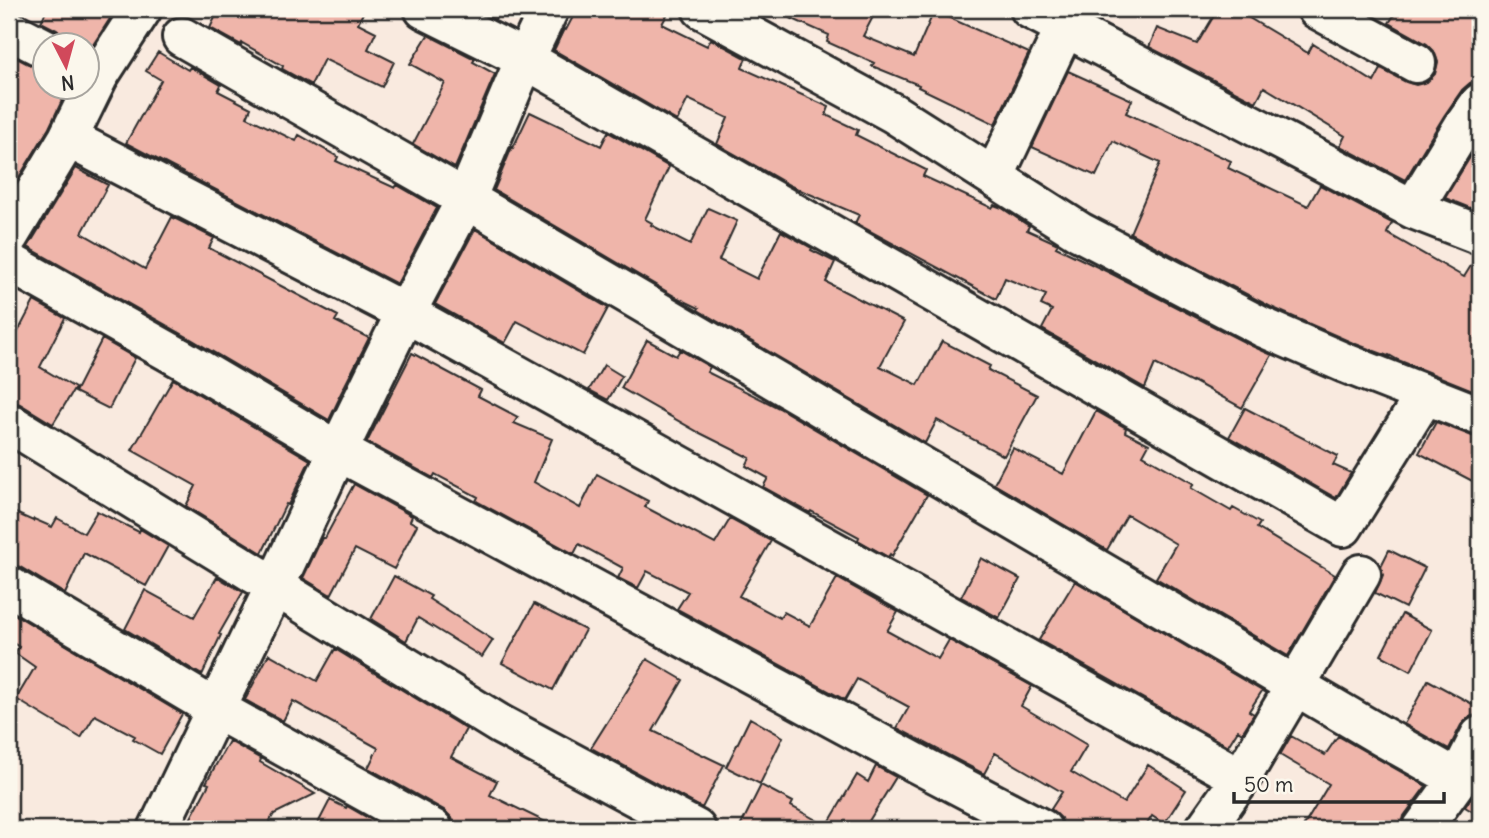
<svg xmlns="http://www.w3.org/2000/svg" width="1489" height="838" font-family="Delius,sans-serif">
<rect width="100%" height="100%" fill="#f9eadf"/>
<filter id="ink" filterUnits="userSpaceOnUse"><feTurbulence type="fractalNoise" baseFrequency=".0143" numOctaves="2"/><feDisplacementMap in="SourceGraphic" scale="14" xChannelSelector="R" yChannelSelector="G"/><feConvolveMatrix kernelMatrix="1 2 1 2 8 2 1 2 1" color-interpolation-filters="sRGB"/></filter>
<g filter="url(#ink)">
<path fill="#efb5aa" stroke="#2b2b2b" stroke-width="2" d="M 47,9 L 103,9 L 113,14 L 89,51 L 88,50 L 88,46 L 67,46 L 64,37 L 57,30 L 41,22 Z
M 219,9 L 365,9 L 358,23 L 376,32 L 368,49 L 394,62 L 382,87 L 324,59 L 311,85 L 282,69 L 283,66 L 242,43 L 241,45 L 210,28 Z
M 473,9 L 501,9 L 495,20 Z
M 577,9 L 654,9 L 667,15 L 662,24 L 707,46 L 711,39 L 746,58 L 742,68 L 829,107 L 826,115 L 858,130 L 856,135 L 926,170 L 923,176 L 992,208 L 994,205 L 1002,208 L 1029,226 L 1027,230 L 1058,244 L 1056,247 L 1112,274 L 1252,346 L 1272,355 L 1242,408 L 1193,381 L 1192,383 L 1155,364 L 1145,388 L 1042,329 L 1052,310 L 1041,305 L 1046,295 L 1005,278 L 996,299 L 855,223 L 859,215 L 791,186 L 717,144 L 728,118 L 688,99 L 677,121 L 554,50 L 564,29 L 566,30 Z
M 770,9 L 877,9 L 863,36 L 914,57 L 934,11 L 1029,53 L 995,124 L 918,87 L 919,85 L 872,66 L 874,63 L 827,42 L 829,35 Z
M 1218,9 L 1234,9 L 1308,53 L 1313,44 L 1374,82 L 1381,69 L 1406,82 L 1416,85 L 1427,82 L 1435,74 L 1438,62 L 1434,51 L 1427,44 L 1389,23 L 1398,9 L 1480,9 L 1480,81 L 1470,83 L 1462,90 L 1444,116 L 1405,180 L 1340,146 L 1345,136 L 1264,87 L 1256,102 L 1149,47 L 1157,28 L 1197,44 Z
M 428,35 L 475,59 L 473,62 L 495,74 L 455,168 L 413,144 L 445,83 L 410,64 Z
M 158,52 L 188,70 L 190,67 L 221,85 L 218,91 L 251,108 L 247,117 L 296,141 L 299,135 L 338,157 L 336,161 L 395,188 L 397,185 L 437,208 L 397,284 L 126,143 L 161,80 L 146,71 Z
M 9,54 L 36,68 L 46,71 L 46,88 L 68,88 L 49,128 L 13,187 L 9,184 Z
M 1068,71 L 1132,100 L 1126,113 L 1231,161 L 1228,168 L 1308,206 L 1320,185 L 1392,223 L 1387,233 L 1464,277 L 1477,256 L 1480,256 L 1480,393 L 1398,360 L 1389,355 L 1388,356 L 1353,343 L 1271,307 L 1130,233 L 1160,163 L 1113,141 L 1096,176 L 1032,147 Z
M 530,112 L 601,146 L 608,132 L 669,167 L 645,219 L 652,223 L 651,225 L 690,245 L 708,208 L 737,221 L 719,260 L 757,279 L 781,231 L 812,248 L 811,250 L 835,262 L 826,282 L 904,322 L 880,366 L 918,385 L 942,341 L 990,366 L 988,370 L 1037,395 L 1004,456 L 937,420 L 925,443 L 698,310 L 699,308 L 676,297 L 494,190 L 512,147 L 513,148 Z
M 1480,141 L 1480,212 L 1445,198 Z
M 76,168 L 108,185 L 82,233 L 145,269 L 172,217 L 214,238 L 209,248 L 338,316 L 335,321 L 369,338 L 339,397 L 340,397 L 329,420 L 191,339 L 28,247 Z
M 475,229 L 608,308 L 583,355 L 517,321 L 505,343 L 435,304 Z
M 34,301 L 65,318 L 40,367 L 75,388 L 53,424 L 20,404 L 9,401 L 9,349 Z
M 102,339 L 135,358 L 109,409 L 75,392 Z
M 647,340 L 676,356 L 680,350 L 710,367 L 707,372 L 779,408 L 927,495 L 892,556 L 890,554 L 888,557 L 858,540 L 859,537 L 811,511 L 810,513 L 763,487 L 768,478 L 746,466 L 750,458 L 698,432 L 621,388 Z
M 412,353 L 481,390 L 478,396 L 518,417 L 514,423 L 552,439 L 534,482 L 580,508 L 597,474 L 648,501 L 645,507 L 715,544 L 730,519 L 771,541 L 739,596 L 780,618 L 784,612 L 810,626 L 837,578 L 898,612 L 887,631 L 938,659 L 949,640 L 1032,686 L 1021,706 L 1087,745 L 1071,772 L 1124,803 L 1148,765 L 1186,790 L 1164,824 L 1152,816 L 1144,829 L 1064,829 L 1061,818 L 1051,809 L 1062,792 L 995,753 L 984,774 L 897,728 L 909,707 L 857,679 L 845,700 L 677,609 L 688,592 L 647,571 L 638,588 L 618,578 L 623,568 L 579,544 L 574,554 L 476,501 L 478,497 L 435,474 L 433,478 L 367,442 Z
M 604,365 L 622,376 L 608,400 L 589,390 Z
M 173,379 L 310,460 L 288,505 L 286,504 L 262,553 L 186,506 L 196,486 L 132,450 Z
M 1245,408 L 1338,456 L 1333,465 L 1351,473 L 1336,498 L 1229,437 Z
M 1096,411 L 1126,428 L 1125,432 L 1149,444 L 1143,455 L 1194,484 L 1191,488 L 1231,511 L 1233,508 L 1260,523 L 1257,528 L 1335,575 L 1288,656 L 1156,578 L 1176,544 L 1127,515 L 1107,550 L 994,484 L 1013,448 L 1063,474 Z
M 1436,422 L 1472,436 L 1480,437 L 1480,485 L 1419,453 Z
M 354,484 L 412,516 L 410,521 L 417,525 L 394,569 L 355,549 L 331,595 L 303,578 L 322,538 L 325,538 Z
M 9,510 L 33,521 L 34,519 L 52,527 L 57,518 L 84,533 L 97,511 L 139,532 L 140,529 L 168,546 L 146,586 L 84,553 L 65,594 L 20,567 L 9,564 Z
M 1389,550 L 1425,568 L 1405,608 L 1375,593 L 1383,575 L 1381,566 Z
M 981,558 L 1020,579 L 999,618 L 961,597 Z
M 394,576 L 431,596 L 429,599 L 493,640 L 482,657 L 418,618 L 406,641 L 371,619 Z
M 217,577 L 243,592 L 219,634 L 221,635 L 202,675 L 125,629 L 145,590 L 194,617 Z
M 1075,581 L 1262,691 L 1249,711 L 1254,714 L 1242,733 L 1238,730 L 1228,746 L 1039,640 Z
M 534,604 L 585,630 L 553,690 L 502,663 Z
M 9,611 L 182,714 L 160,754 L 133,739 L 135,736 L 95,715 L 81,738 L 16,699 L 35,667 L 15,653 L 19,647 L 9,640 Z
M 1402,614 L 1432,630 L 1411,671 L 1381,655 Z
M 335,649 L 466,729 L 451,757 L 497,781 L 490,795 L 560,829 L 455,829 L 452,818 L 444,810 L 368,768 L 378,748 L 293,701 L 283,721 L 245,700 L 269,654 L 317,681 Z
M 647,659 L 683,680 L 653,731 L 724,765 L 702,808 L 591,748 Z
M 1428,680 L 1480,708 L 1480,714 L 1469,717 L 1461,725 L 1449,749 L 1404,724 Z
M 750,718 L 783,737 L 760,784 L 726,767 Z
M 1291,736 L 1325,755 L 1338,736 L 1426,786 L 1404,816 L 1401,829 L 1302,829 L 1329,784 L 1280,755 Z
M 229,741 L 261,759 L 260,762 L 315,794 L 274,814 L 265,829 L 185,829 L 209,784 L 206,783 Z
M 876,766 L 896,777 L 864,829 L 739,829 L 761,785 L 793,802 L 791,806 L 827,826 L 857,775 L 868,782 Z
M 1480,784 L 1480,816 L 1465,807 Z
M 330,800 L 346,808 L 347,806 L 387,829 L 315,829 Z"/>
<g fill="none" stroke-linecap="round" stroke-linejoin="round">
<g stroke="#2b2b2b" stroke-width="44">
<path id="minor" d="M 424,9 L 525,59 L 1343,527 L 1425,395
M 702,9 L 893,113 L 1080,232 L 1262,327 L 1345,363 L 1480,416
M 1030,9 L 1413,209 L 1480,235
M 1317,9 L 1416,63
M 9,30 L 46,49
M 182,37 L 466,199 L 1383,737 L 1458,779 L 1422,829
M 88,72 L 98,77 L 68,138 L 406,313 L 1241,778
M 98,77 L 142,9
M 994,177 L 1061,36 L 1071,9
M 1413,209 L 1463,127 L 1480,103
M 9,236 L 68,138
M 9,262 L 180,358 L 338,451 L 916,763 L 1042,829
M 9,423 L 501,725 L 696,829
M 9,586 L 216,709 L 433,829
M 1458,779 L 1480,736
M 158,829 L 275,586 L 338,451 L 398,328 L 466,199 L 525,59 L 549,9
M 1205,829 L 1241,778 L 1361,574"/>
</g>
<use href="#minor" stroke="#fbf7ec" stroke-width="38"/>
</g>
</g>
<rect width="1489" height="838" fill="none" stroke="#fbf7ec" stroke-width="35"/>
<rect x="18" y="18" width="1454" height="803" fill="none" stroke="#2b2b2b" stroke-width="2.5" filter="url(#ink)"/>
<g transform="translate(66 66) rotate(174)"><circle r="33" fill="#fbf7ec" stroke="#a8a59f" stroke-width="2"/>
<path d="M0-5L12 26L0 18L-12 26Z" fill="#d1495b"/>
<text y="-10" font-size="19" font-weight="bold" text-anchor="middle" fill="#2b2b2b">N</text>
</g>
<path d="M1234 792v10h210v-10" fill="none" stroke="#2b2b2b" stroke-width="3.5"/>
<text x="1244" y="792" font-size="21" fill="#2b2b2b" stroke="#fbf7ec" stroke-width="5" paint-order="stroke">50 m</text>
</svg>
